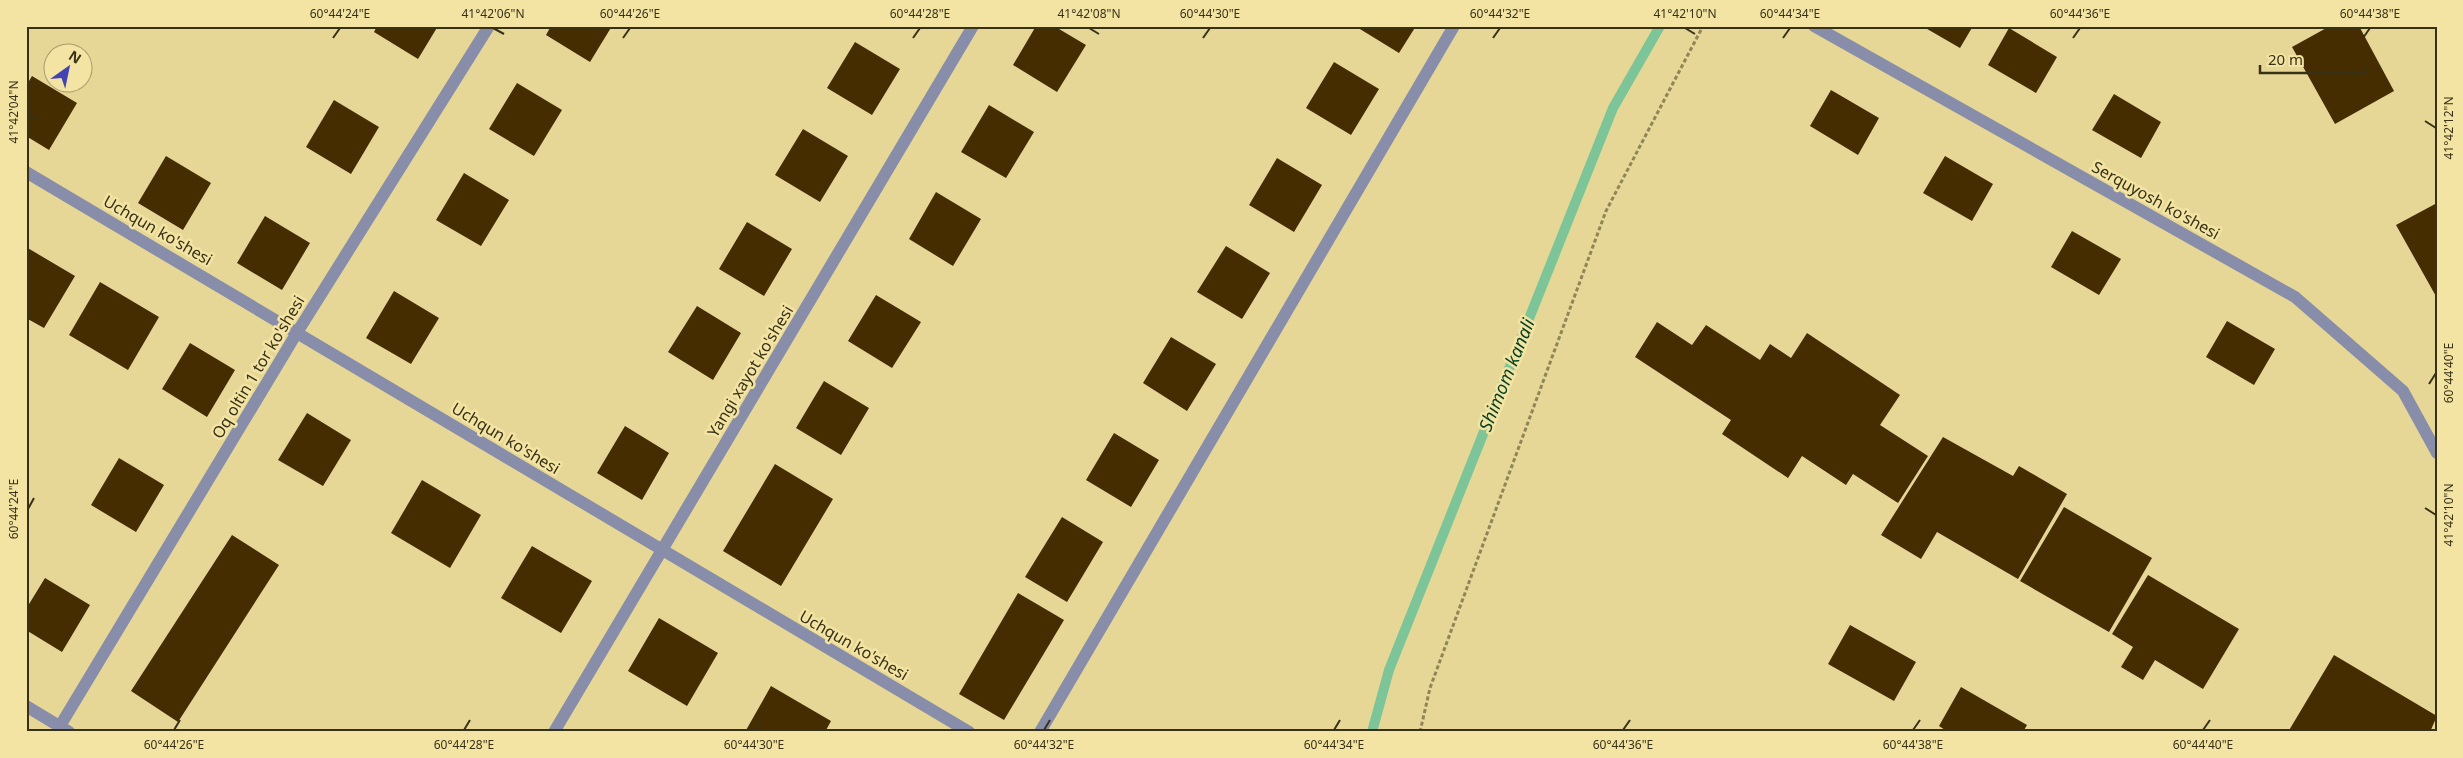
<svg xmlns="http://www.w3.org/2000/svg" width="2463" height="758" font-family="'Noto Sans',sans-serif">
<rect width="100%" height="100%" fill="#e6d796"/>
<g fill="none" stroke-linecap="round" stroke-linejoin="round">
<path stroke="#7bc599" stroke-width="10" d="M 1372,732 L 1389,670 L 1613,108 L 1660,26"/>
</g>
<path fill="#462d00" d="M 377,26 L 438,26 L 418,59 L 374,32 Z
M 551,26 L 612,26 L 590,62 L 546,35 Z
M 1036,26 L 1054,26 L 1086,45 L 1057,92 L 1013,65 Z
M 1355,26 L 1416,26 L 1399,53 Z
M 1922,26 L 1973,26 L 1960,48 Z
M 2330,26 L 2359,26 L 2394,91 L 2335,124 L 2292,47 Z
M 2009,28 L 2057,57 L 2036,93 L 1988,65 Z
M 855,42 L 900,69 L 872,115 L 827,88 Z
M 1334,62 L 1379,89 L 1351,135 L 1306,108 Z
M 32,76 L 77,103 L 49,150 L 26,136 L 26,86 Z
M 517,83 L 562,110 L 534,156 L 489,129 Z
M 1831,90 L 1879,118 L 1858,155 L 1810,126 Z
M 2114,94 L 2161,122 L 2141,158 L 2092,130 Z
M 334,100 L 379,127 L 351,174 L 306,147 Z
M 989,105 L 1034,132 L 1006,178 L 961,152 Z
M 803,129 L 848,156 L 820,202 L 775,175 Z
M 166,156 L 211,183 L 183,230 L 138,203 Z
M 1945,156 L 1993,184 L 1972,221 L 1923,193 Z
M 1277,158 L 1322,185 L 1294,232 L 1249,205 Z
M 464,173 L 509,200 L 481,246 L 436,220 Z
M 936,192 L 981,219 L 953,266 L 909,239 Z
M 2437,203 L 2437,298 L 2396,225 Z
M 265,216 L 310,243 L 282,290 L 237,263 Z
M 747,222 L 792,249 L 764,296 L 719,269 Z
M 2072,231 L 2121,259 L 2099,295 L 2051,267 Z
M 1226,246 L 1270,273 L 1242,319 L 1197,292 Z
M 26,247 L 75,276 L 44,328 L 26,318 Z
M 100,282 L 159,317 L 128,370 L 69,335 Z
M 394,291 L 439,318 L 411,364 L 366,338 Z
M 876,295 L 921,322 L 892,368 L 848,341 Z
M 697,306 L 741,333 L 713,380 L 668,352 Z
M 2227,321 L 2275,349 L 2254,385 L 2206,357 Z
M 1657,322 L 1692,345 L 1706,325 L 1760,360 L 1770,344 L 1791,358 L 1807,333 L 1900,395 L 1880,425 L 1928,456 L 1898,503 L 1853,474 L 1846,485 L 1802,456 L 1788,478 L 1722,434 L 1731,420 L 1635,357 Z
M 1171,337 L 1216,364 L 1187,411 L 1143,383 Z
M 190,343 L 235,370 L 207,417 L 162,389 Z
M 824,381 L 869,408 L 841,455 L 796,428 Z
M 307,413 L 351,440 L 323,486 L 278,460 Z
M 625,426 L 669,453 L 642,500 L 597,473 Z
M 1114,433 L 1159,460 L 1131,507 L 1086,480 Z
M 1943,437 L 2013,476 L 2019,466 L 2067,494 L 2018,579 L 1937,532 L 1921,559 L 1881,535 Z
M 119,458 L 164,485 L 136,532 L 91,505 Z
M 775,464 L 833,499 L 781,586 L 723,551 Z
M 422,480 L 481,515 L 450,568 L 391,533 Z
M 2064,507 L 2152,558 L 2109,632 L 2020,581 Z
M 1062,517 L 1103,542 L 1067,602 L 1025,577 Z
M 232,535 L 279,565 L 178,722 L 131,691 Z
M 532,546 L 592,581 L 561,633 L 501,598 Z
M 2148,575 L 2239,629 L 2203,689 L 2155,660 L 2143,680 L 2121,667 L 2133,647 L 2112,634 Z
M 45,578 L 90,605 L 62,652 L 26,630 L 26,609 Z
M 1018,593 L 1064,620 L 1004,720 L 959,694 Z
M 659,618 L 718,653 L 687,706 L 628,671 Z
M 1850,625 L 1916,662 L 1894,701 L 1828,664 Z
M 2334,655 L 2437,716 L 2430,732 L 2288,732 Z
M 771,686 L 831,721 L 825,732 L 745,732 Z
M 1961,687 L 2027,725 L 2023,732 L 1948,732 L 1939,726 Z"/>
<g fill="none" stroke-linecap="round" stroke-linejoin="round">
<path stroke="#908557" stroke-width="3" stroke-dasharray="4 2.5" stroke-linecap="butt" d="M 1420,732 L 1430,688 L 1606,211 L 1703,26"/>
<path stroke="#888daa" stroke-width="12" d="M 1814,26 L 2295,297 L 2403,391 L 2437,453
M 26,172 C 342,357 653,547 969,732
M 26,706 L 69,732
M 60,726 L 298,331 L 489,26
M 554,732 L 973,26
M 1040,732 L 1454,26"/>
</g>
<path fill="none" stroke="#373117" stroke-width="2" d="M 493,28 L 504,34M 1089,28 L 1099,34M 1685,28 L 1695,34M 333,38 L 340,28M 623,38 L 630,28M 913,38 L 920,28M 1203,38 L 1210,28M 1493,38 L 1500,28M 1783,38 L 1790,28M 2073,38 L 2080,28M 2363,38 L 2370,28M 28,112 L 38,119M 2425,121 L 2436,128M 2429,384 L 2436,373M 2425,508 L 2436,515M 28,509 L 34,498M 174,730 L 180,720M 464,730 L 470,720M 754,730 L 760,720M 1044,730 L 1050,720M 1334,730 L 1340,720M 1623,730 L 1630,720M 1913,730 L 1920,720M 2203,730 L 2210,720"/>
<g text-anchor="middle" stroke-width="5" stroke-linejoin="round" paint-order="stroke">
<g font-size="16" fill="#373117" stroke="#f3e4a3">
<text transform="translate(2156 200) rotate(29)" y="6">Serquyosh ko'shesi</text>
<text transform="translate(158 230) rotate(30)" y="6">Uchqun ko'shesi</text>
<text transform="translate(258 367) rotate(-59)" y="6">Oq oltin 1 tor ko'shesi</text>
<text transform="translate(750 371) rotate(-59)" y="6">Yangi xayot ko'shesi</text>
<text transform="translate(506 438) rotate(31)" y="6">Uchqun ko'shesi</text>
<text transform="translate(854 645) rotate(30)" y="6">Uchqun ko'shesi</text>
</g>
<g font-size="18" font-style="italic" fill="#003f23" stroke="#f3e4a3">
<text transform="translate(1507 375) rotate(-68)" y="6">Shimom kanali</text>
</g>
</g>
<rect width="2463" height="758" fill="none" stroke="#f3e4a3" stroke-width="55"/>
<g transform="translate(68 68) rotate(33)"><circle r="24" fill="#f3e4a3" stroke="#a89c6b"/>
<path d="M0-4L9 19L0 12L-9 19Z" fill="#4342b7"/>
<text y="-8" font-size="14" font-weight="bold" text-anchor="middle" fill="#373117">N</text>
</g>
<path d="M2260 65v8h105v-8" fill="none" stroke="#373117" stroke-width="2.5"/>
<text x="2268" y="65" font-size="15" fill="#373117" stroke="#f3e4a3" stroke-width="4" paint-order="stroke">20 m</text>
<rect x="28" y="28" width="2408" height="702" fill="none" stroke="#373117" stroke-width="2"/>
<g font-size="12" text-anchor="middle" fill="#373117">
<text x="340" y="18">60°44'24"E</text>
<text x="493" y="18">41°42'06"N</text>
<text x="630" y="18">60°44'26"E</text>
<text x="920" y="18">60°44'28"E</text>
<text x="1089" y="18">41°42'08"N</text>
<text x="1210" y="18">60°44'30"E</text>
<text x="1500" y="18">60°44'32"E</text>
<text x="1685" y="18">41°42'10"N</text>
<text x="1790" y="18">60°44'34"E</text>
<text x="2080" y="18">60°44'36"E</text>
<text x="2370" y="18">60°44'38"E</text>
<text transform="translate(14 112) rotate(-90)" y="4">41°42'04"N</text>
<text transform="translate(2449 128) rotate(-90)" y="4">41°42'12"N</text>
<text transform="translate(2449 373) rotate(-90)" y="4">60°44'40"E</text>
<text transform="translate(14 509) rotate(-90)" y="4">60°44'24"E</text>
<text transform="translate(2449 515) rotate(-90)" y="4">41°42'10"N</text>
<text x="174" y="749">60°44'26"E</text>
<text x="464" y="749">60°44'28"E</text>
<text x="754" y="749">60°44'30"E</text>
<text x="1044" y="749">60°44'32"E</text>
<text x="1334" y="749">60°44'34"E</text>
<text x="1623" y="749">60°44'36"E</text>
<text x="1913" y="749">60°44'38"E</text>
<text x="2203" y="749">60°44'40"E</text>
</g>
</svg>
